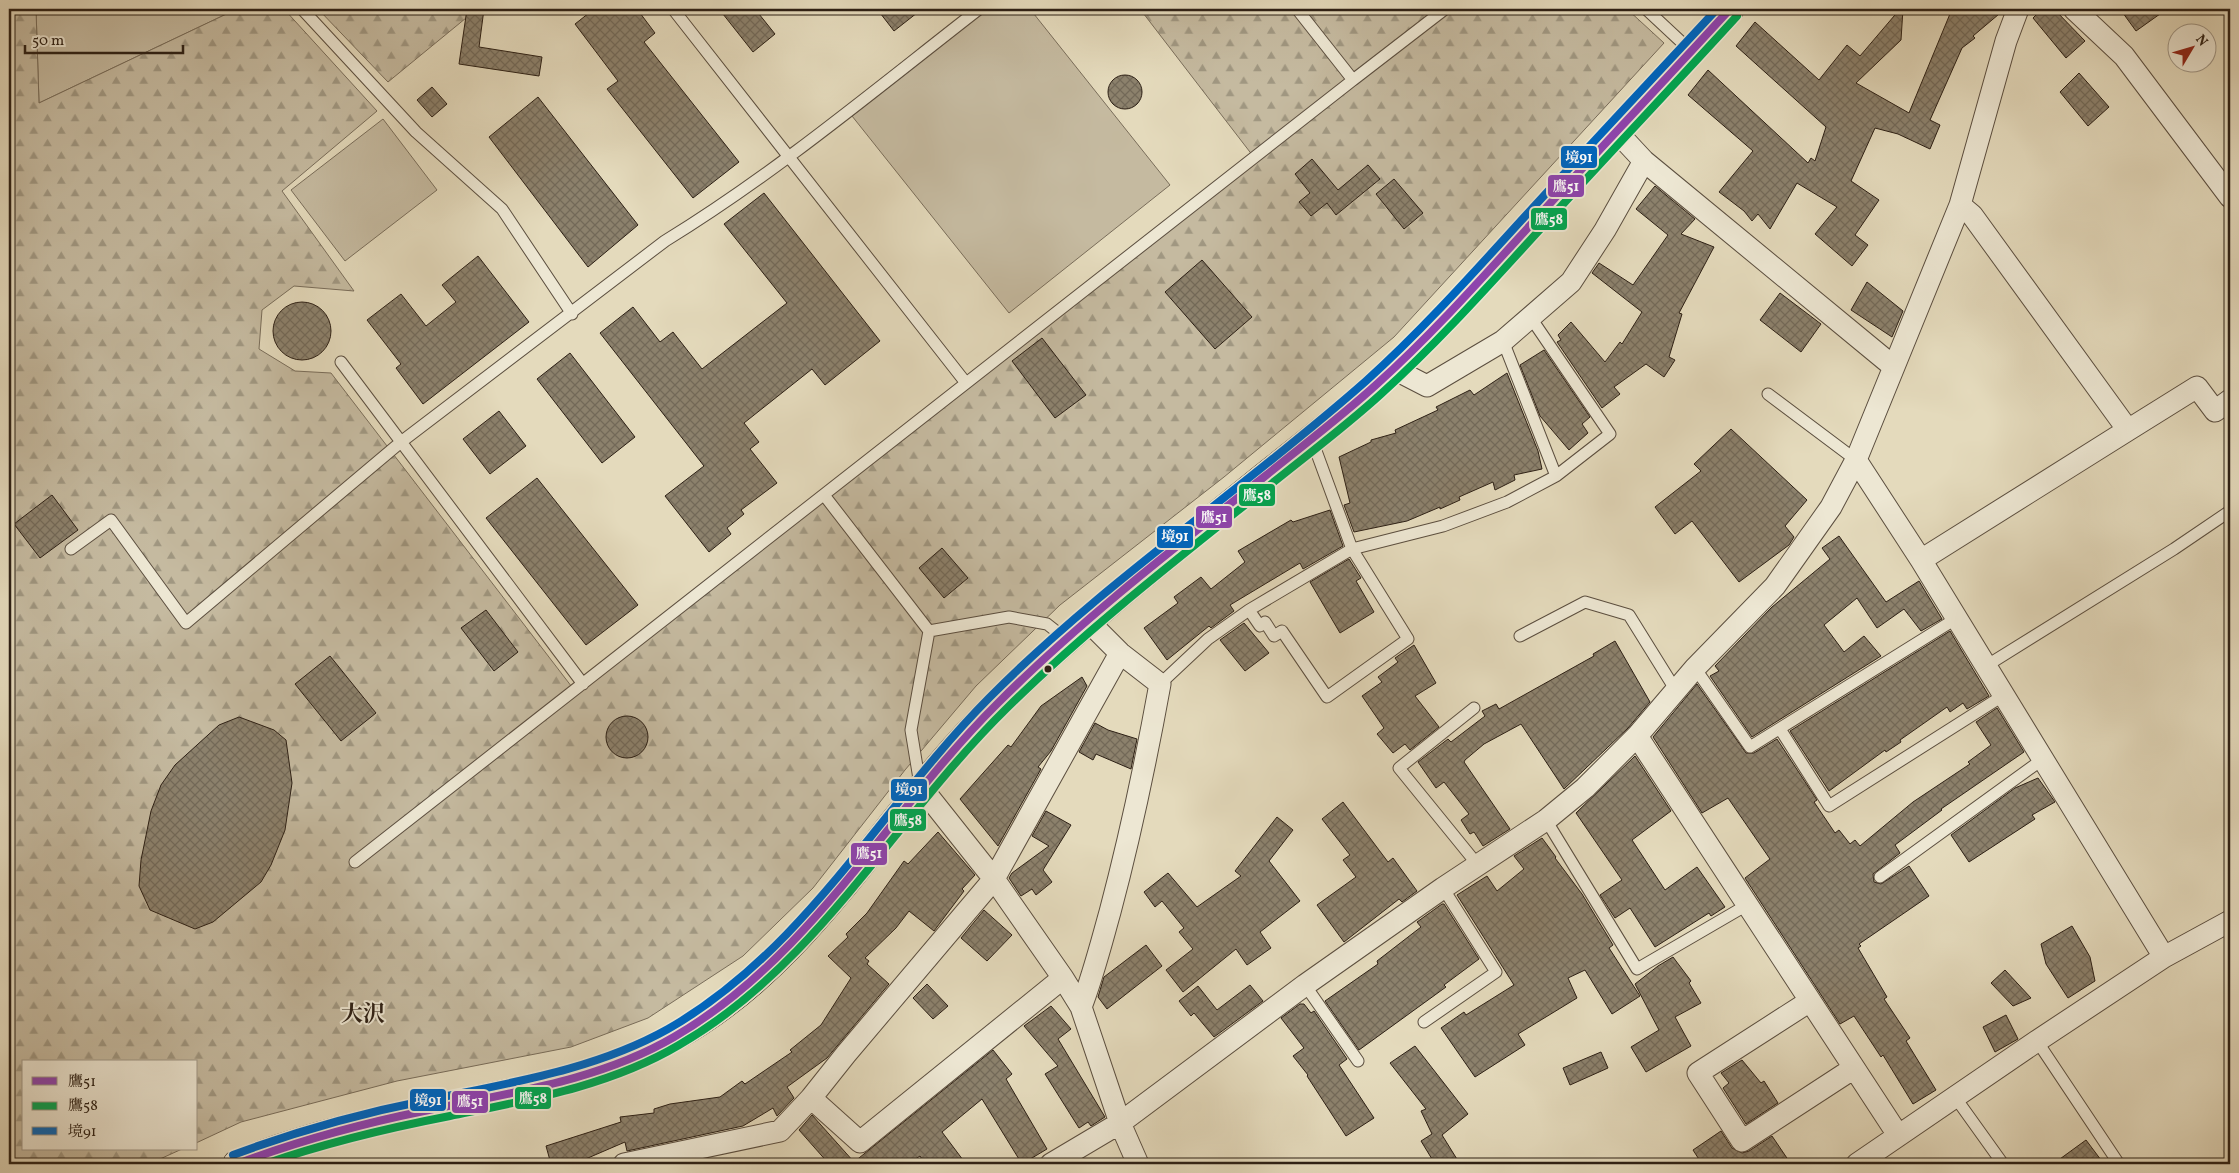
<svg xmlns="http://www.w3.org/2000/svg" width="2239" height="1173" font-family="Vollkorn,'Noto Serif JP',serif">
<defs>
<pattern id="forest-firs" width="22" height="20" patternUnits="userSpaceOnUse" patternTransform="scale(1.25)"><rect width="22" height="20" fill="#c5baa0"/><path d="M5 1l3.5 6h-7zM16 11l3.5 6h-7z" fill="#a09781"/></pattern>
<pattern id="building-cross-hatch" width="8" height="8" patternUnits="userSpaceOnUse" patternTransform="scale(1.25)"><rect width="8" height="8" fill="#8c816c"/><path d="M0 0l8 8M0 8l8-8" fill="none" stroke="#736958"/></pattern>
</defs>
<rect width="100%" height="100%" fill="#e4dabc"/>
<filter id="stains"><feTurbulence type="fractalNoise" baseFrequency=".004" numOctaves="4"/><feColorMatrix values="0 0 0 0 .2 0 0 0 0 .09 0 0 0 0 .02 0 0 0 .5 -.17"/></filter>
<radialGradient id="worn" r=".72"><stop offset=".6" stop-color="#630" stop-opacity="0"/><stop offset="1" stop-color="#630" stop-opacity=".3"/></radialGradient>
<path fill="#c5baa0" stroke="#796d5a" d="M 36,9 L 237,9 L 39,103 Z
M 987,9 L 1030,9 L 1170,185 L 1009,313 L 852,116 Z
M 383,119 L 437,190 L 345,261 L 291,190 Z"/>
<path fill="url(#forest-firs)" stroke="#796d5a" d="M 9,9 L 36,9 L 39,103 L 237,9 L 284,9 L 377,111 L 282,191 L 354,291 L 294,286 L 262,310 L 259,349 L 295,371 L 331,373 L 575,691 L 1253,156 L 1140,9 L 1627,9 L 1664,43 L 1394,337 L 1224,477 L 1060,605 L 976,686 L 905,770 L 813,888 L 743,956 L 648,1018 L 571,1047 L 397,1081 L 241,1122 L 196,1143 L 196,1062 L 24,1062 L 24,1149 L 182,1149 L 149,1164 L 9,1164 Z
M 318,9 L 477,9 L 388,82 Z"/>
<path fill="url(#building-cross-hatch)" stroke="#2d2015" d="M 467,9 L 484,9 L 479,47 L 542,57 L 539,76 L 459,64 Z
M 594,9 L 637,9 L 655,33 L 644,42 L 739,162 L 693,198 L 607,89 L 618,81 L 575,24 Z
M 719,9 L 755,9 L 775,34 L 753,52 Z
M 877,9 L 922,9 L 894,31 Z
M 1900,9 L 1903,9 L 1901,40 L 1856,83 L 1909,113 L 1952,9 L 2005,9 L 1973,36 L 1975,38 L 1962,48 L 1930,120 L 1940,125 L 1930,149 L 1898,134 L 1875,128 L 1851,181 L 1879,200 L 1855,235 L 1868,245 L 1852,266 L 1815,234 L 1837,207 L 1797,183 L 1770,229 L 1758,214 L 1752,221 L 1744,211 L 1719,192 L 1753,151 L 1688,95 L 1708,70 L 1808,163 L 1811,158 L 1815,161 L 1826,127 L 1736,46 L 1755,22 L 1819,80 L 1847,45 L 1860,56 Z
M 2042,9 L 2054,9 L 2085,41 L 2066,58 L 2033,18 Z
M 2120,9 L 2167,9 L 2136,31 Z
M 2079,73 L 2109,107 L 2088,126 L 2060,92 Z
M1108 92a17 17 0 1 1 34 0a17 17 0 1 1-34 0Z
M 432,87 L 447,104 L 432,117 L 417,100 Z
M 538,97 L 638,225 L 588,267 L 489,137 Z
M 1312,159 L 1338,190 L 1368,165 L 1380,179 L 1336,215 L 1327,203 L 1311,216 L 1299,202 L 1310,193 L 1295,174 Z
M 1394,179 L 1423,213 L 1404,229 L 1376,194 Z
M 1655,186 L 1695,219 L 1681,234 L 1714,247 L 1679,313 L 1682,314 L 1669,357 L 1675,360 L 1664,377 L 1646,364 L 1614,387 L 1620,394 L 1602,408 L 1557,342 L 1561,340 L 1558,335 L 1571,322 L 1605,362 L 1620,342 L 1622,344 L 1642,312 L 1592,273 L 1599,263 L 1633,285 L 1668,235 L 1636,209 Z
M 764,193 L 880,341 L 825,385 L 812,369 L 744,423 L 759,442 L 750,449 L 777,483 L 741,510 L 744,514 L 727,528 L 731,534 L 709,552 L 665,496 L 704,466 L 600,333 L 633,307 L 660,342 L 673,332 L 702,369 L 787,303 L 724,224 Z
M 478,256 L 529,322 L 423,404 L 396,368 L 401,364 L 367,320 L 401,294 L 426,326 L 456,302 L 442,285 Z
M 1202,260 L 1252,317 L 1215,349 L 1165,292 Z
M 1867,282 L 1903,311 L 1892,337 L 1851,310 Z
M 1780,293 L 1821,324 L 1801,352 L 1760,320 Z
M273 331a29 29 0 1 1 58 0a29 29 0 1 1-58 0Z
M 1042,338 L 1086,395 L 1055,418 L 1012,361 Z
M 1544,350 L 1590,417 L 1582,424 L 1588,433 L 1569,450 L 1540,416 L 1520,365 Z
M 570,353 L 635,437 L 602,463 L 537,379 Z
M 1507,373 L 1538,451 L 1542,469 L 1514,475 L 1515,480 L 1495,490 L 1493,482 L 1459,497 L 1460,500 L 1440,509 L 1440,507 L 1407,521 L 1354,532 L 1344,505 L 1350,503 L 1339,457 L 1371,442 L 1371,440 L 1396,433 L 1395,430 L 1438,410 L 1436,407 L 1470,390 L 1474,395 Z
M 499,411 L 526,446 L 490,474 L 463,439 Z
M 1731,429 L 1807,500 L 1785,526 L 1794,537 L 1789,545 L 1739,582 L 1692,521 L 1675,534 L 1655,507 L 1701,471 L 1694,464 Z
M 537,478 L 638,605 L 586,645 L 486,518 Z
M 52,495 L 78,530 L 40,558 L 14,524 Z
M 1330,510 L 1343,546 L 1303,569 L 1300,563 L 1230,605 L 1234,611 L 1211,628 L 1209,626 L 1167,660 L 1144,628 L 1178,603 L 1174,597 L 1201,577 L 1211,589 L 1245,562 L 1238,551 L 1291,520 L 1293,522 Z
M 1839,536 L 1886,602 L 1919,581 L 1942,619 L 1921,631 L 1904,609 L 1877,628 L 1857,598 L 1824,625 L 1844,652 L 1864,636 L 1881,656 L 1752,737 L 1710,676 L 1719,671 L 1715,666 L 1772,607 L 1830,559 L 1822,548 Z
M 942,548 L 968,578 L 944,598 L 919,568 Z
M 1349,559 L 1361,578 L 1356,581 L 1374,612 L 1340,633 L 1310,582 Z
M 486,610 L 518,652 L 494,671 L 461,628 Z
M 1244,623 L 1269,653 L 1245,671 L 1220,640 Z
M 1950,631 L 1989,696 L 1967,709 L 1963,703 L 1950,712 L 1947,707 L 1900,740 L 1901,742 L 1886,752 L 1885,750 L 1829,791 L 1790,731 Z
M 1615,641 L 1650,702 L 1628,728 L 1564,789 L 1521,724 L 1484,744 L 1465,760 L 1464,762 L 1510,829 L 1483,846 L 1474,832 L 1470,834 L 1461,820 L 1469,814 L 1444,782 L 1436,788 L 1418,762 L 1448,739 L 1451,742 L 1485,716 L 1482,711 L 1496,704 L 1499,709 L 1594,656 L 1593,654 Z
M 1414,645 L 1436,683 L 1415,696 L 1439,727 L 1410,750 L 1405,744 L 1393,753 L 1377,734 L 1384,728 L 1362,696 L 1382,682 L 1378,677 L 1398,662 L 1395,658 Z
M 330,656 L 376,713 L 341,741 L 295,684 Z
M 1082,677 L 1087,686 L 1051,751 L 1038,767 L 1041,769 L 998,846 L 960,799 L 1008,745 L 1011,747 L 1041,706 Z
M 1697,684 L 1746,753 L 1754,753 L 1777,739 L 1817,800 L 1814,802 L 1835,833 L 1839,830 L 1850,844 L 1855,840 L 1860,846 L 1913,802 L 1970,764 L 1968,762 L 1991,745 L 1976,722 L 1997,708 L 2024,752 L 1941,809 L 1942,810 L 1895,845 L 1900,853 L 1873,874 L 1874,882 L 1881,884 L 1909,866 L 1929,896 L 1859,944 L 1861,946 L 1858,948 L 1887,997 L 1884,999 L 1910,1038 L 1906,1041 L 1936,1090 L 1913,1104 L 1883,1055 L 1881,1057 L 1854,1016 L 1840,1024 L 1745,878 L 1770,859 L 1728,798 L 1702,813 L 1653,737 Z
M606 737a21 21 0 1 1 42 0a21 21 0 1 1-42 0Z
M 239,717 L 274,730 L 286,740 L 292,783 L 285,830 L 271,865 L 261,882 L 213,922 L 195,929 L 150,910 L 139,886 L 141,860 L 151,811 L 161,785 L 175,765 L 219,725 Z
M 1095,723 L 1108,730 L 1137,739 L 1131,769 L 1096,754 L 1093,760 L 1079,752 Z
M 1635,756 L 1671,811 L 1632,840 L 1665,890 L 1697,867 L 1725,907 L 1711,916 L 1709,913 L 1655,947 L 1630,908 L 1615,918 L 1600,895 L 1622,880 L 1576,813 Z
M 2038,778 L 2055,802 L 2032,815 L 2035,819 L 1969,862 L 1951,835 L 2015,788 Z
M 1343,802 L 1388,862 L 1393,858 L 1417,891 L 1402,902 L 1399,899 L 1344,942 L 1317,905 L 1356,877 L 1343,860 L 1350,855 L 1322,819 Z
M 1046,811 L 1071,825 L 1043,870 L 1052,882 L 1036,895 L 1032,889 L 1021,896 L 1009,878 L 1012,873 L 1049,846 L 1032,836 Z
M 1277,817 L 1293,830 L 1269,861 L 1300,901 L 1260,932 L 1271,948 L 1247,965 L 1236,949 L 1183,992 L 1166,970 L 1193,949 L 1179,932 L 1184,928 L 1162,901 L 1155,907 L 1144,892 L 1168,873 L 1197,907 L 1241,876 L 1235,871 Z
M 938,832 L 975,875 L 962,889 L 964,891 L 934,931 L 909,911 L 896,928 L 865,958 L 869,961 L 867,964 L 889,984 L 827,1058 L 787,1087 L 794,1098 L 777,1116 L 773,1108 L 743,1126 L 627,1151 L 625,1142 L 574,1164 L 551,1164 L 546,1146 L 621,1122 L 620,1117 L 654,1113 L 654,1109 L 670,1104 L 720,1097 L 742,1081 L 745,1084 L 792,1052 L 790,1050 L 821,1025 L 851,978 L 828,956 L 848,937 L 846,934 L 867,913 L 904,861 L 908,864 Z
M 1542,838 L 1556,857 L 1555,858 L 1582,894 L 1613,945 L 1609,948 L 1640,996 L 1612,1014 L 1585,970 L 1568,978 L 1577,998 L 1518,1034 L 1525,1045 L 1475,1077 L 1441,1028 L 1464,1012 L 1466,1015 L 1514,985 L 1457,895 L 1487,876 L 1497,891 L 1524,869 L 1514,856 Z
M 1442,904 L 1444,904 L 1479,959 L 1444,985 L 1446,987 L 1359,1050 L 1325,1001 L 1378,964 L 1377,961 L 1421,927 L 1417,922 Z
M 984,910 L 1012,935 L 987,961 L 961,938 Z
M 2072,926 L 2090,957 L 2095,981 L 2068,998 L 2046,964 L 2041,944 Z
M 1146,945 L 1162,966 L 1107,1009 L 1098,997 L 1104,977 Z
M 1673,957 L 1691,981 L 1689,983 L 1701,1003 L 1675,1017 L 1691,1046 L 1646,1072 L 1631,1047 L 1659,1030 L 1635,984 L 1658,966 Z
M 2005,970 L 2031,998 L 2013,1006 L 1991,983 Z
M 927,984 L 948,1006 L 933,1019 L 913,998 Z
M 1250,985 L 1263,1001 L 1214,1037 L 1194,1013 L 1191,1016 L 1179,1001 L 1198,986 L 1217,1010 Z
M 1300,1004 L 1304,1004 L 1311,1013 L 1314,1011 L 1347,1059 L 1339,1065 L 1374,1118 L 1346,1136 L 1307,1076 L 1308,1075 L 1293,1056 L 1304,1048 L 1281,1018 Z
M 1051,1006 L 1071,1029 L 1058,1039 L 1105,1117 L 1091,1126 L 1088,1122 L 1079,1128 L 1045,1074 L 1058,1066 L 1024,1026 Z
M 2006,1015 L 2018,1039 L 1995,1052 L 1983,1027 Z
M 1415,1046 L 1468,1114 L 1442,1135 L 1460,1164 L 1435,1164 L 1421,1141 L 1432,1134 L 1421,1111 L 1426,1109 L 1390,1063 Z
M 993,1050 L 1012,1074 L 1006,1079 L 1047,1149 L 1022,1164 L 982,1099 L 942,1132 L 966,1164 L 925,1164 L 920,1156 L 908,1164 L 829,1164 L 799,1130 L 812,1115 L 854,1162 Z
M 1601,1052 L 1608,1068 L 1570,1085 L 1563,1068 Z
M 1742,1060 L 1761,1083 L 1764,1081 L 1778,1103 L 1746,1124 L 1723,1088 L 1729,1083 L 1721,1073 Z
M 1721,1131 L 1732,1148 L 1742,1153 L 1749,1151 L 1772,1136 L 1791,1164 L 1702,1164 L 1693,1150 Z
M 2086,1140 L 2104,1164 L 2053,1164 Z"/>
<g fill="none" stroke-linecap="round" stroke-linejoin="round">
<g stroke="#5b4e3f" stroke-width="13">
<path id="service" d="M 302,9 L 416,132 L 502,209 L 572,314
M 673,9 L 966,383
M 1297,9 L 1353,80 L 1445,9
M 1646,9 L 1691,51
M 1503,341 L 1556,476
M 341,362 L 583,684
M 1768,394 L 1856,460
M 824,495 L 929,631 L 911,730 L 920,785
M 71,549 L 111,520 L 186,623 L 401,442 L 665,241 C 776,173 876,89 979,9
M 1249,610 L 1260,626 L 1265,622 L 1274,636 L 1282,631 L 1327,697 L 1408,639 L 1352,549 L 1312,440
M 929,631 L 1009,617 L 1047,624 L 1066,639
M 1520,636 L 1585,602 L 1629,615 L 1675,689
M 1986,666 L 2174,549 L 2230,511
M 1695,668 L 1750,747 L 1957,618
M 1160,684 L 1208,639 L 1249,610 L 1352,549 L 1443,526 L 1507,502 L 1556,476 L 1610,434 L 1531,318
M 1474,708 L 1399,768 L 1477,864
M 1780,729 L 1829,806 L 2004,695
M 1546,820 L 1637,969 L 1747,905
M 355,862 L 1353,80
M 1880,877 L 2043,759
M 1305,985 L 1358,1061
M 1424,1022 L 1496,972 L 1443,888
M 2037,1041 L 2119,1164
M 1955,1097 L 2003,1164"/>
</g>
<g stroke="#5b4e3f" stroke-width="23">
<path id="minor" d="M 2074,9 L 2124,56 L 2230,197
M 1617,132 L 1644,161 L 1894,367
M 1960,205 L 1972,215 L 2128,430 L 2197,387 L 2215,411 L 2230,400
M 1394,369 L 1427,386 L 1503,341 L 1571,282 L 1605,230 L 1644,161
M 1856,460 L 1921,560 L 2164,957
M 1921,560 L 2128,430
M 1637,736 L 1898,1135
M 921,787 L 994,879 L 1063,978 L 1081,1007 L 1120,1123 L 1138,1164
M 1810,1001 L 1698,1073 L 1742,1141 L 1854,1068
M 1081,1007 C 1093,976 1101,944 1110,912 C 1130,837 1146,761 1160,684 L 1120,653 L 1087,620
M 811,1098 L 860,1142 L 1063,978
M 624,1164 L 780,1131 L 811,1098 L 846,1054 L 994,879 L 1120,653
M 1051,1164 L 1120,1123 L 1305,985 L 1443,888 L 1546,820 L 1585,788 L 1637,736 L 1695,668 L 1775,586 L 1831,507 L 1856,460 L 1960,205 L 2006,41 L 2018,9
M 1857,1164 L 2037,1041 L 2164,957 L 2230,921"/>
</g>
<g stroke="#2d2015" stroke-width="29">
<path id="secondary" d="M 237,1164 C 307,1136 378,1120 452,1105 C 529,1089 605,1076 674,1037 C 813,961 886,811 997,704 C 1081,622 1173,551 1264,477 C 1307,443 1351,409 1391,371 C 1446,320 1495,264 1545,209 C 1607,142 1669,76 1730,9"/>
</g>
<use href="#service" stroke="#ede7d3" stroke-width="11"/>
<use href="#minor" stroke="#ede7d3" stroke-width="21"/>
<use href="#secondary" stroke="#ede7d3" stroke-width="28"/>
<g stroke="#ede7d3" stroke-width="11">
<path id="bus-1" d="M 237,1164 C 298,1141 360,1124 424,1111 C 508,1093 599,1081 674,1037 C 812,957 887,813 998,703 C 1080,621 1173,549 1264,477 C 1302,446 1341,417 1377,384 C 1437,330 1490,269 1545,209 C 1606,142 1669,76 1730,9"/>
</g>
<g stroke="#ede7d3" stroke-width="11">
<path id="bus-2" d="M 265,1164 C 325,1143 388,1128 450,1116 C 528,1100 610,1086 679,1045 C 818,965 894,819 1006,709 C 1088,628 1180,557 1270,485 C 1307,455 1346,426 1381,394 C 1443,338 1498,275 1555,213 C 1615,147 1677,82 1737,16"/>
</g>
<g stroke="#ede7d3" stroke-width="11">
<path id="bus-3" d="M 233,1155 C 297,1131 362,1113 428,1100 C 509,1083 595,1070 668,1029 C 805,951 881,807 989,698 C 1105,581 1243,490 1366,381 C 1428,325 1483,262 1540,200 C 1598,136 1658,73 1717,9"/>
</g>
<use href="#bus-1" stroke="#8e44ad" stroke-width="8"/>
<use href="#bus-2" stroke="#00a651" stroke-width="8"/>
<use href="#bus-3" stroke="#0065bd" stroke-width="8"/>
</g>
<circle fill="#2d2015" stroke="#ede7d3" stroke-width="2" cx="1048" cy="669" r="4.5"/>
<g text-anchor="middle" stroke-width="4" stroke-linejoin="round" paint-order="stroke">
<g font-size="22" font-weight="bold" fill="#2d2015" stroke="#ede7d3">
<text x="363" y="1021">大沢</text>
</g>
</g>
<g stroke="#ede7d3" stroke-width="2">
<rect x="1560" y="145" width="38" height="24" rx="5" fill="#0065bd"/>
<rect x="1547" y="174" width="38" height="24" rx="5" fill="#8e44ad"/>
<rect x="1530" y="207" width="38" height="24" rx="5" fill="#00a651"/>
<rect x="1238" y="483" width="38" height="24" rx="5" fill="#00a651"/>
<rect x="1195" y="505" width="38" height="24" rx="5" fill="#8e44ad"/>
<rect x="1156" y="525" width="38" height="24" rx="5" fill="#0065bd"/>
<rect x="890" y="778" width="38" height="24" rx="5" fill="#0065bd"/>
<rect x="889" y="808" width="38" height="24" rx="5" fill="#00a651"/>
<rect x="850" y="842" width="38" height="24" rx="5" fill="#8e44ad"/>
<rect x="514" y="1086" width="38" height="24" rx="5" fill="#00a651"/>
<rect x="409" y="1088" width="38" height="24" rx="5" fill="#0065bd"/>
<rect x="451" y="1090" width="38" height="24" rx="5" fill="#8e44ad"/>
</g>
<g font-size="14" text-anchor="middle" font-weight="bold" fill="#fff">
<text x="1579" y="162">境91</text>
<text x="1566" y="191">鷹51</text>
<text x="1549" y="224">鷹58</text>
<text x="1257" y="500">鷹58</text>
<text x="1214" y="522">鷹51</text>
<text x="1175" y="541">境91</text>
<text x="909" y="794">境91</text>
<text x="908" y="825">鷹58</text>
<text x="869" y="858">鷹51</text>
<text x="533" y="1103">鷹58</text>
<text x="428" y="1105">境91</text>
<text x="470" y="1106">鷹51</text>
</g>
<rect width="2239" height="1173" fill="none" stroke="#e4dabc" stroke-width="30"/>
<rect x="10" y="10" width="2219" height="1153" fill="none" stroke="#2d2015" stroke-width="2.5"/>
<rect x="15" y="15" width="2209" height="1143" fill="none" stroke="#2d2015"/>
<rect x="22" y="1060" width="175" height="90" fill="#ede7d3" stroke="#a09787"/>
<rect x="32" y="1077" width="25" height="8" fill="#8e44ad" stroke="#a09787"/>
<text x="68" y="1086" font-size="15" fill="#2d2015">鷹51</text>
<rect x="32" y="1102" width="25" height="8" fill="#00a651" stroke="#a09787"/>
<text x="68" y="1110" font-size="15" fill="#2d2015">鷹58</text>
<rect x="32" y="1127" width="25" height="8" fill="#0065bd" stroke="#a09787"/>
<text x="68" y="1136" font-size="15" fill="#2d2015">境91</text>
<g transform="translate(2192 48) rotate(52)"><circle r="24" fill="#ede7d3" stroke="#a09787"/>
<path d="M0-4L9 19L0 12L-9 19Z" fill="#8f2418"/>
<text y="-8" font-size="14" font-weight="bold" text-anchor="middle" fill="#2d2015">N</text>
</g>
<path d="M25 45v8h158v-8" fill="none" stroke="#2d2015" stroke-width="2.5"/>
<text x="32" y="45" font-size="15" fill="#2d2015" stroke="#ede7d3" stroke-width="4" paint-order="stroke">50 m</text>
<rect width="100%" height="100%" filter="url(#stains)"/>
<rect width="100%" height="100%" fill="url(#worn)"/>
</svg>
